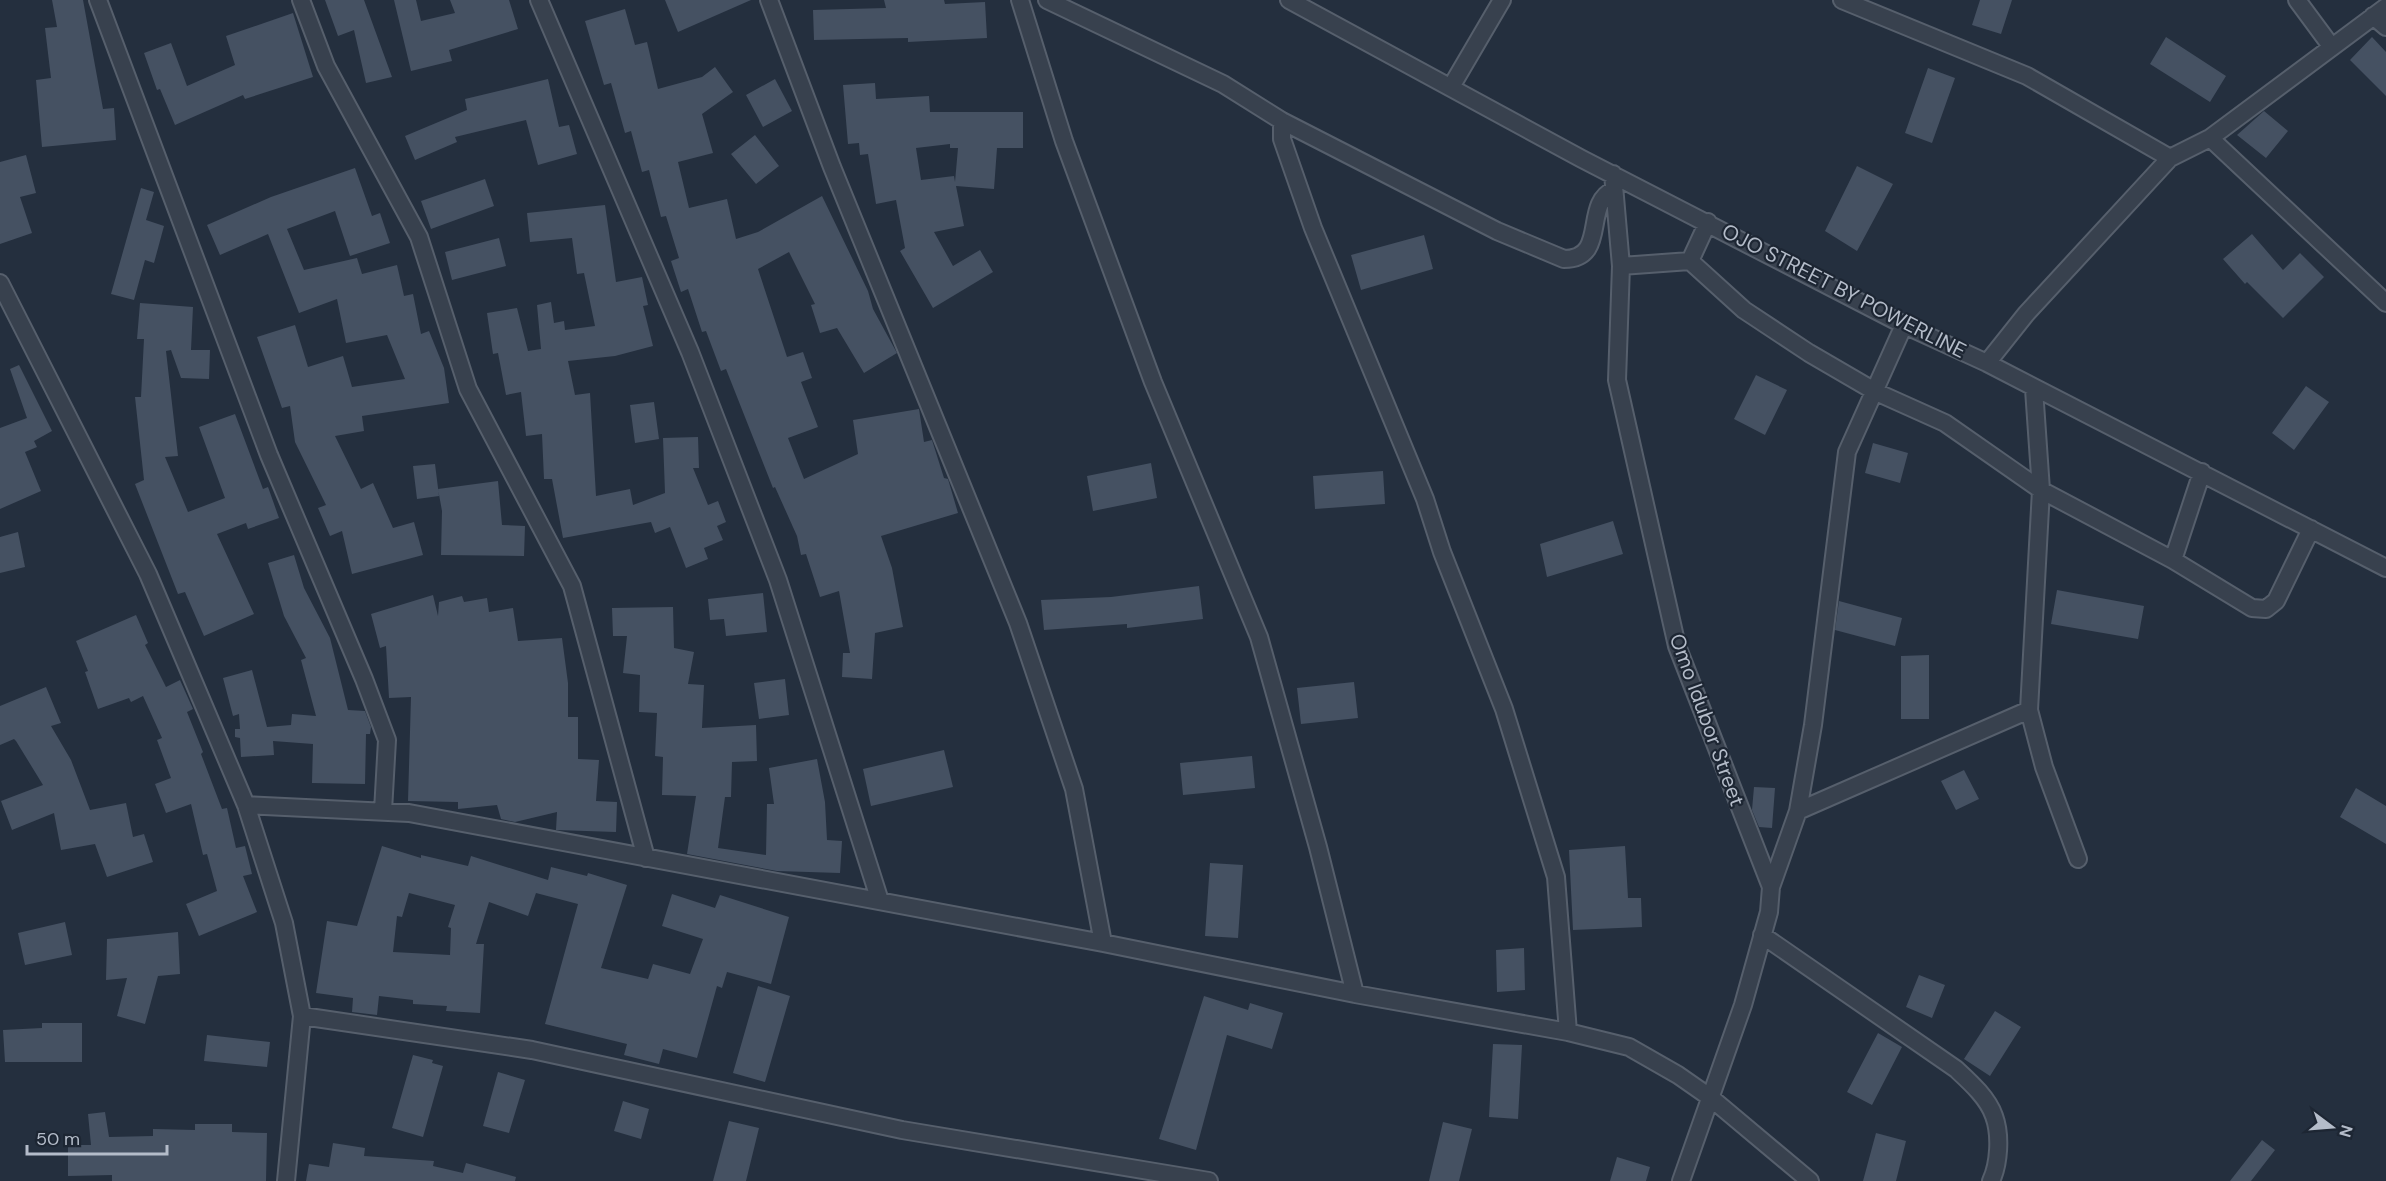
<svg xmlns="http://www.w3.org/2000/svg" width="2386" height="1181" font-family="'DM Sans',sans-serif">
<rect width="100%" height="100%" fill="#242f3e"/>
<path fill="#455162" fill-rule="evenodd" d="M 52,0 L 83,0 L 103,109 L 114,108 L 116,140 L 42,147 L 36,80 L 51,78 L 45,28 L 57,27 Z
M 325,0 L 364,0 L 392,77 L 366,83 L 354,30 L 338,36 Z
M 394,0 L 416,0 L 421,21 L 455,13 L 450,0 L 509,0 L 518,29 L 449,50 L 452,61 L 411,71 Z
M 665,0 L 751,0 L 678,32 Z
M 884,0 L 944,0 L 945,4 L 985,2 L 987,38 L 908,42 L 908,38 L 814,40 L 813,10 L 886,8 Z
M 1980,0 L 2012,0 L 2001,34 L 1972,25 Z
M 625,9 L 635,45 L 647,42 L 658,89 L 702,77 L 715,67 L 733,92 L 702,114 L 713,153 L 678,162 L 689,208 L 727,199 L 736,239 L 758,232 L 822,196 L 868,291 L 873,309 L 897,353 L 864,373 L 837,328 L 820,333 L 811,305 L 815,304 L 789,252 L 758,269 L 787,357 L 803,352 L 812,378 L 801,382 L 818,427 L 788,438 L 804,479 L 858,454 L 853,420 L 919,409 L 924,442 L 932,440 L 944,478 L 948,479 L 958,513 L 881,536 L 892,568 L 903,627 L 875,633 L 872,679 L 842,677 L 843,653 L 850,653 L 839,591 L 820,597 L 806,554 L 801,555 L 797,536 L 775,487 L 773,488 L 726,369 L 721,371 L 706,331 L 702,332 L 688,289 L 681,292 L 671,261 L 679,258 L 666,216 L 661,217 L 649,170 L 642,172 L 631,131 L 625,133 L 611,83 L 604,85 L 585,21 Z
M 293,13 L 313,77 L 245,99 L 243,95 L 175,125 L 160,89 L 157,90 L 144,53 L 171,43 L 187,86 L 235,65 L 226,36 Z
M 2166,37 L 2226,76 L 2210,102 L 2150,64 Z
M 2372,37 L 2386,52 L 2386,96 L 2350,60 Z
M 1928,68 L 1955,78 L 1932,143 L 1905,133 Z
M 548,79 L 559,127 L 569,125 L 577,154 L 538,165 L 526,120 L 455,137 L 457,142 L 415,160 L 405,136 L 467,110 L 465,99 Z
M 775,79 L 792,111 L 763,127 L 746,95 Z
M 875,83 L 876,99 L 929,96 L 930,112 L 1023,112 L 1023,148 L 997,148 L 994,189 L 956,186 L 964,226 L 934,232 L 953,266 L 980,250 L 993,272 L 933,308 L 900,251 L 905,248 L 896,200 L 876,204 L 868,154 L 860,155 L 859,143 L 848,144 L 843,85 ZM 950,144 L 950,148 L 958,148 L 955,182 L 954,176 L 921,180 L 916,148 Z
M 2264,111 L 2288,131 L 2266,158 L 2237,135 Z
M 755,135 L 779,166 L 756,184 L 731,154 Z
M 26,155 L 36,193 L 20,197 L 32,233 L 0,244 L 0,162 Z
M 1857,166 L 1893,184 L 1857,251 L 1825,231 Z
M 355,168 L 372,216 L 380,213 L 390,243 L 350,256 L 335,211 L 287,229 L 304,270 L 357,258 L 362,274 L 397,265 L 404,296 L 413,294 L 421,334 L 429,331 L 444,368 L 449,403 L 362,416 L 364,431 L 335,436 L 361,489 L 373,483 L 393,528 L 414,522 L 423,555 L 352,574 L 342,531 L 330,536 L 318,508 L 326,505 L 295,442 L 290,406 L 282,408 L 257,337 L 295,325 L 308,367 L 343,356 L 352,387 L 405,379 L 387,335 L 346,343 L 337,299 L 299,313 L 268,234 L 220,255 L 207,225 L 271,197 Z
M 485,179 L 494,206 L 431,229 L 421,201 Z
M 141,188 L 154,192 L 146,220 L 164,226 L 154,263 L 145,260 L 134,300 L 111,294 Z
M 605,205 L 616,282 L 642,277 L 648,305 L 643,306 L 653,346 L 615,356 L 568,361 L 575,395 L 590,393 L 596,496 L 630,489 L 633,505 L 665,493 L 663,438 L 698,437 L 699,468 L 693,468 L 708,505 L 718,501 L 726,522 L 717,526 L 723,540 L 704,548 L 708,559 L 686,568 L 670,527 L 655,533 L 651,522 L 563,538 L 552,479 L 544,479 L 542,434 L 526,436 L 521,392 L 506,395 L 498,353 L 493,354 L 487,313 L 517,308 L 528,351 L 541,349 L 537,305 L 551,302 L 554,323 L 564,321 L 565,330 L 595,326 L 584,273 L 577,274 L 572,238 L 530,242 L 527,213 Z
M 2252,234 L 2283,270 L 2300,253 L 2324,277 L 2283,318 L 2247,282 L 2245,284 L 2223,259 Z
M 1424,235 L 1433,269 L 1361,290 L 1351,255 Z
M 499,238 L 506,266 L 452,280 L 445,252 Z
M 140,303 L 193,307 L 191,350 L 210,350 L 209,379 L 181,378 L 171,350 L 166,351 L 178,456 L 165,457 L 188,512 L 225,498 L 199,427 L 235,414 L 263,489 L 268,487 L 279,518 L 248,529 L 246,523 L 217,534 L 254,614 L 204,636 L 185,592 L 178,594 L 135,484 L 144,480 L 135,397 L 141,397 L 144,339 L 137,339 Z
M 19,365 L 52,431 L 34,441 L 37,447 L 25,452 L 41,491 L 0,509 L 0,428 L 27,418 L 10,369 Z
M 1756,375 L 1787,390 L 1765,435 L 1734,419 Z
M 2306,386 L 2329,402 L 2294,450 L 2272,433 Z
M 654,402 L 659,439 L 635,443 L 630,405 Z
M 1873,443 L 1908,453 L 1900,483 L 1865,473 Z
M 1151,463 L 1157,498 L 1093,511 L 1087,476 Z
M 435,464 L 439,496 L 417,499 L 413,466 Z
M 1383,471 L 1385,504 L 1315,509 L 1313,476 Z
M 498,481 L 502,525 L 525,526 L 524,556 L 441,555 L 442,511 L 438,489 Z
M 1613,521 L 1623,554 L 1547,577 L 1540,544 Z
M 18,532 L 25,567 L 0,573 L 0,537 Z
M 294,555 L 304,588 L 330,638 L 348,710 L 365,711 L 371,727 L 370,734 L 366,734 L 365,784 L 312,783 L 313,744 L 273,741 L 274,755 L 241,757 L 240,738 L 235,737 L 235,729 L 240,729 L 239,714 L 233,716 L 223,678 L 252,670 L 267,727 L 291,725 L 292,714 L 316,716 L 301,660 L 306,658 L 284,616 L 268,563 Z
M 1199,586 L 1203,619 L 1127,628 L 1127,624 L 1044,630 L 1041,600 L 1111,597 Z
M 2057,590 L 2144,606 L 2138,639 L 2051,624 Z
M 763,593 L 767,632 L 726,636 L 724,619 L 710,620 L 708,599 Z
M 433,595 L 438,616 L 439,602 L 462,596 L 464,602 L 487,598 L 489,612 L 513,608 L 518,641 L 562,638 L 568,683 L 568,717 L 578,717 L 578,759 L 599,760 L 596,801 L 617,802 L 616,832 L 556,830 L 557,812 L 515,822 L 501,819 L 497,805 L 458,809 L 458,802 L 408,801 L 411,697 L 389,698 L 386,646 L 380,648 L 371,614 Z
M 1839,601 L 1902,618 L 1895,646 L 1835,630 Z
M 673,607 L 674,648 L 694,652 L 688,684 L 704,685 L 702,728 L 756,725 L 757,761 L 732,762 L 731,797 L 725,797 L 718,848 L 766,855 L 767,804 L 774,804 L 769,768 L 817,759 L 825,802 L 827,840 L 842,841 L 840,873 L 777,871 L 687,854 L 696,796 L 662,795 L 663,757 L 655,756 L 657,713 L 639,712 L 640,675 L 623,673 L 627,636 L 613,636 L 612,608 Z
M 136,615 L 148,643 L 145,645 L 166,687 L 180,680 L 193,709 L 187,712 L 203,752 L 201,754 L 222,809 L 227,808 L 236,848 L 245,846 L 252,874 L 243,876 L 257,912 L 199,936 L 186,904 L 217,891 L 207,854 L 203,855 L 191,804 L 166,813 L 155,784 L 171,778 L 157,740 L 162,738 L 143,696 L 131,702 L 129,698 L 98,709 L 85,672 L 88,671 L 76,641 Z
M 1929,655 L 1929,719 L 1901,719 L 1901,656 Z
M 785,679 L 789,715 L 759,719 L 754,683 Z
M 1354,682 L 1358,718 L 1301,724 L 1297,688 Z
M 46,687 L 61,723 L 51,726 L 71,760 L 90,810 L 126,803 L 133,837 L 144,834 L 153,862 L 107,877 L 95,844 L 61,850 L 54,813 L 12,830 L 1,801 L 43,785 L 16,741 L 14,739 L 0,745 L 0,706 Z
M 944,750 L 953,787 L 871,806 L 863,769 Z
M 1252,756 L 1255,788 L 1183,795 L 1180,763 Z
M 1964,770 L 1979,799 L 1956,810 L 1941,781 Z
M 1754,787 L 1775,788 L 1772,828 L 1759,827 L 1752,810 Z
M 2356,788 L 2386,806 L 2386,844 L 2340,817 Z
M 382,846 L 421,858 L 421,855 L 468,866 L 471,856 L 548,880 L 551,867 L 587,876 L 588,873 L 627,885 L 601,968 L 648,979 L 653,964 L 690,974 L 703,939 L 662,926 L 672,894 L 715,908 L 720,895 L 789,917 L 771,984 L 727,972 L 722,988 L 717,986 L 697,1058 L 663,1049 L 659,1064 L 624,1055 L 627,1044 L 545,1024 L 578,904 L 536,893 L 528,916 L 489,902 L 476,944 L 484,944 L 480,1013 L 446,1011 L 447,1006 L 413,1004 L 413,1000 L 379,996 L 377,1015 L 352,1012 L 353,998 L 316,993 L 327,921 L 357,926 ZM 409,893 L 455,905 L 448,927 L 451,928 L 450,955 L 393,952 L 397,916 L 402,917 Z
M 1625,846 L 1628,898 L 1641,898 L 1642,927 L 1573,930 L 1569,850 Z
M 1210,863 L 1243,865 L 1238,938 L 1205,936 Z
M 65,922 L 72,955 L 25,965 L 18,933 Z
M 178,932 L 180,974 L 158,976 L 145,1024 L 117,1016 L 127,978 L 106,980 L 107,939 Z
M 1524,948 L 1525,990 L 1497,992 L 1496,950 Z
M 1919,975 L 1945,985 L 1932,1018 L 1906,1007 Z
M 758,986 L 790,996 L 765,1082 L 733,1073 Z
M 1204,996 L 1248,1010 L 1250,1003 L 1283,1013 L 1272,1049 L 1227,1035 L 1196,1150 L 1159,1139 Z
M 1995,1011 L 2021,1027 L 1990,1076 L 1964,1059 Z
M 42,1023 L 82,1023 L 82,1062 L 5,1062 L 3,1030 L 42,1028 Z
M 1878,1033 L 1902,1047 L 1872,1105 L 1847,1092 Z
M 207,1035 L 270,1042 L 267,1067 L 204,1061 Z
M 1493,1044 L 1522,1045 L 1518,1119 L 1489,1117 Z
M 413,1055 L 433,1060 L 432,1063 L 443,1066 L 423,1137 L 392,1128 Z
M 498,1072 L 525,1080 L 509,1133 L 483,1126 Z
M 623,1101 L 649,1109 L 641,1139 L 614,1131 Z
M 105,1112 L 109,1137 L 153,1136 L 153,1129 L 195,1130 L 195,1124 L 232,1124 L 232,1132 L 267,1133 L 266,1181 L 112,1181 L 112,1175 L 68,1176 L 68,1145 L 91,1145 L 88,1114 Z
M 729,1121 L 759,1128 L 746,1181 L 713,1181 Z
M 1443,1122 L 1472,1129 L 1459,1181 L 1429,1181 Z
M 1876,1133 L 1906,1141 L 1896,1181 L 1863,1181 Z
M 2262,1140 L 2275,1150 L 2251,1181 L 2230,1181 Z
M 333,1143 L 365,1148 L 364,1156 L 434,1161 L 433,1166 L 463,1173 L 466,1163 L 516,1177 L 515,1181 L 306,1181 L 309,1164 L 329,1167 Z
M 1617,1157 L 1650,1167 L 1646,1181 L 1610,1181 Z"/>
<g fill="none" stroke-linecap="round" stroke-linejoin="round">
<g stroke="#565f6c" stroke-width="20">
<path id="street" d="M 98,0 L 269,455 L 364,679 L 387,740 L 383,811
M 301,0 L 326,66 L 419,237 L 468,389 L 572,586 L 646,858
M 539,0 L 690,352 L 778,580 L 880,901
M 769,0 L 832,167 L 1018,623 L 1074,789 L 1103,943
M 1020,0 L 1064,141 L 1153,382 L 1259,637 L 1318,847 L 1355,994
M 1047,0 L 1223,84 L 1282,121 L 1497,231 L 1564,259 C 1609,259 1582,203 1614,190
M 1289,0 L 1582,159 L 1904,325 L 1987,363 L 2386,568
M 1842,0 L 2027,76 L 2170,158
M 2297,0 L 2331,46
M 2373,16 L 2386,27
M 1451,87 L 1502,0
M 1282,121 L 1282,139 L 1313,228 L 1425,499 L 1442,552 L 1504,709 L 1556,877 L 1568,1032
M 2210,138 L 2386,303
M 1613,174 L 1621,266 L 1617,380 L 1677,646 L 1771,887 L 1769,912 L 1743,1005 L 1681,1181
M 1690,261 L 1708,222
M 1621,266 L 1690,261 L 1744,310 L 1809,353 L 1876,392 L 1945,423 L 2041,490 L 2173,560 L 2252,608 L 2266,609 L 2276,601 L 2311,529
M 0,283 L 148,574 L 246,805 L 284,923 L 302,1016 L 286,1181
M 1987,363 L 2026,314 L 2170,158 L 2210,138 L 2386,7
M 2034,389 L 2041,490 L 2029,710 L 2044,767 L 2078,859
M 2173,560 L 2202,472
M 246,805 L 409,813 L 1103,943 L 1355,994 L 1568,1032 L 1629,1047 L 1678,1075 L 1711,1098 L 1810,1181
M 1798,811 L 2029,710
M 1771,887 L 1798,811 L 1813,725 L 1847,452 L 1904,325
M 1762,935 L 1956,1069 C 1970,1082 1988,1098 1994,1116 C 2001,1135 1999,1164 1991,1181
M 302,1016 L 532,1050 L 902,1130 L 1209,1181"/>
</g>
<use href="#street" stroke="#38414e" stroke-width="16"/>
</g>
<g text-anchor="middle" stroke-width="4.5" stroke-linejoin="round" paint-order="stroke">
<g font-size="21" fill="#b4bcc9" stroke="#1d2633">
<text transform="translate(1844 291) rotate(27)" y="7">OJO STREET BY POWERLINE</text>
<text transform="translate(1707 720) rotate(70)" y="7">Omo Idubor Street</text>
</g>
</g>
<g transform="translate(2332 1127) rotate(106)" stroke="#1d2633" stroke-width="4.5" paint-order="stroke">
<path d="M0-4.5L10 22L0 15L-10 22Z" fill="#b4bcc9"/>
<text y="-9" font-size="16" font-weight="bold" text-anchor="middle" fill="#b4bcc9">N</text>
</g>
<path d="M27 1145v9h140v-9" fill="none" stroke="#b4bcc9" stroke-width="3"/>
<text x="36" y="1145" font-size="18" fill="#b4bcc9" stroke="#1d2633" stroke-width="4.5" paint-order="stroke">50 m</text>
</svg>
